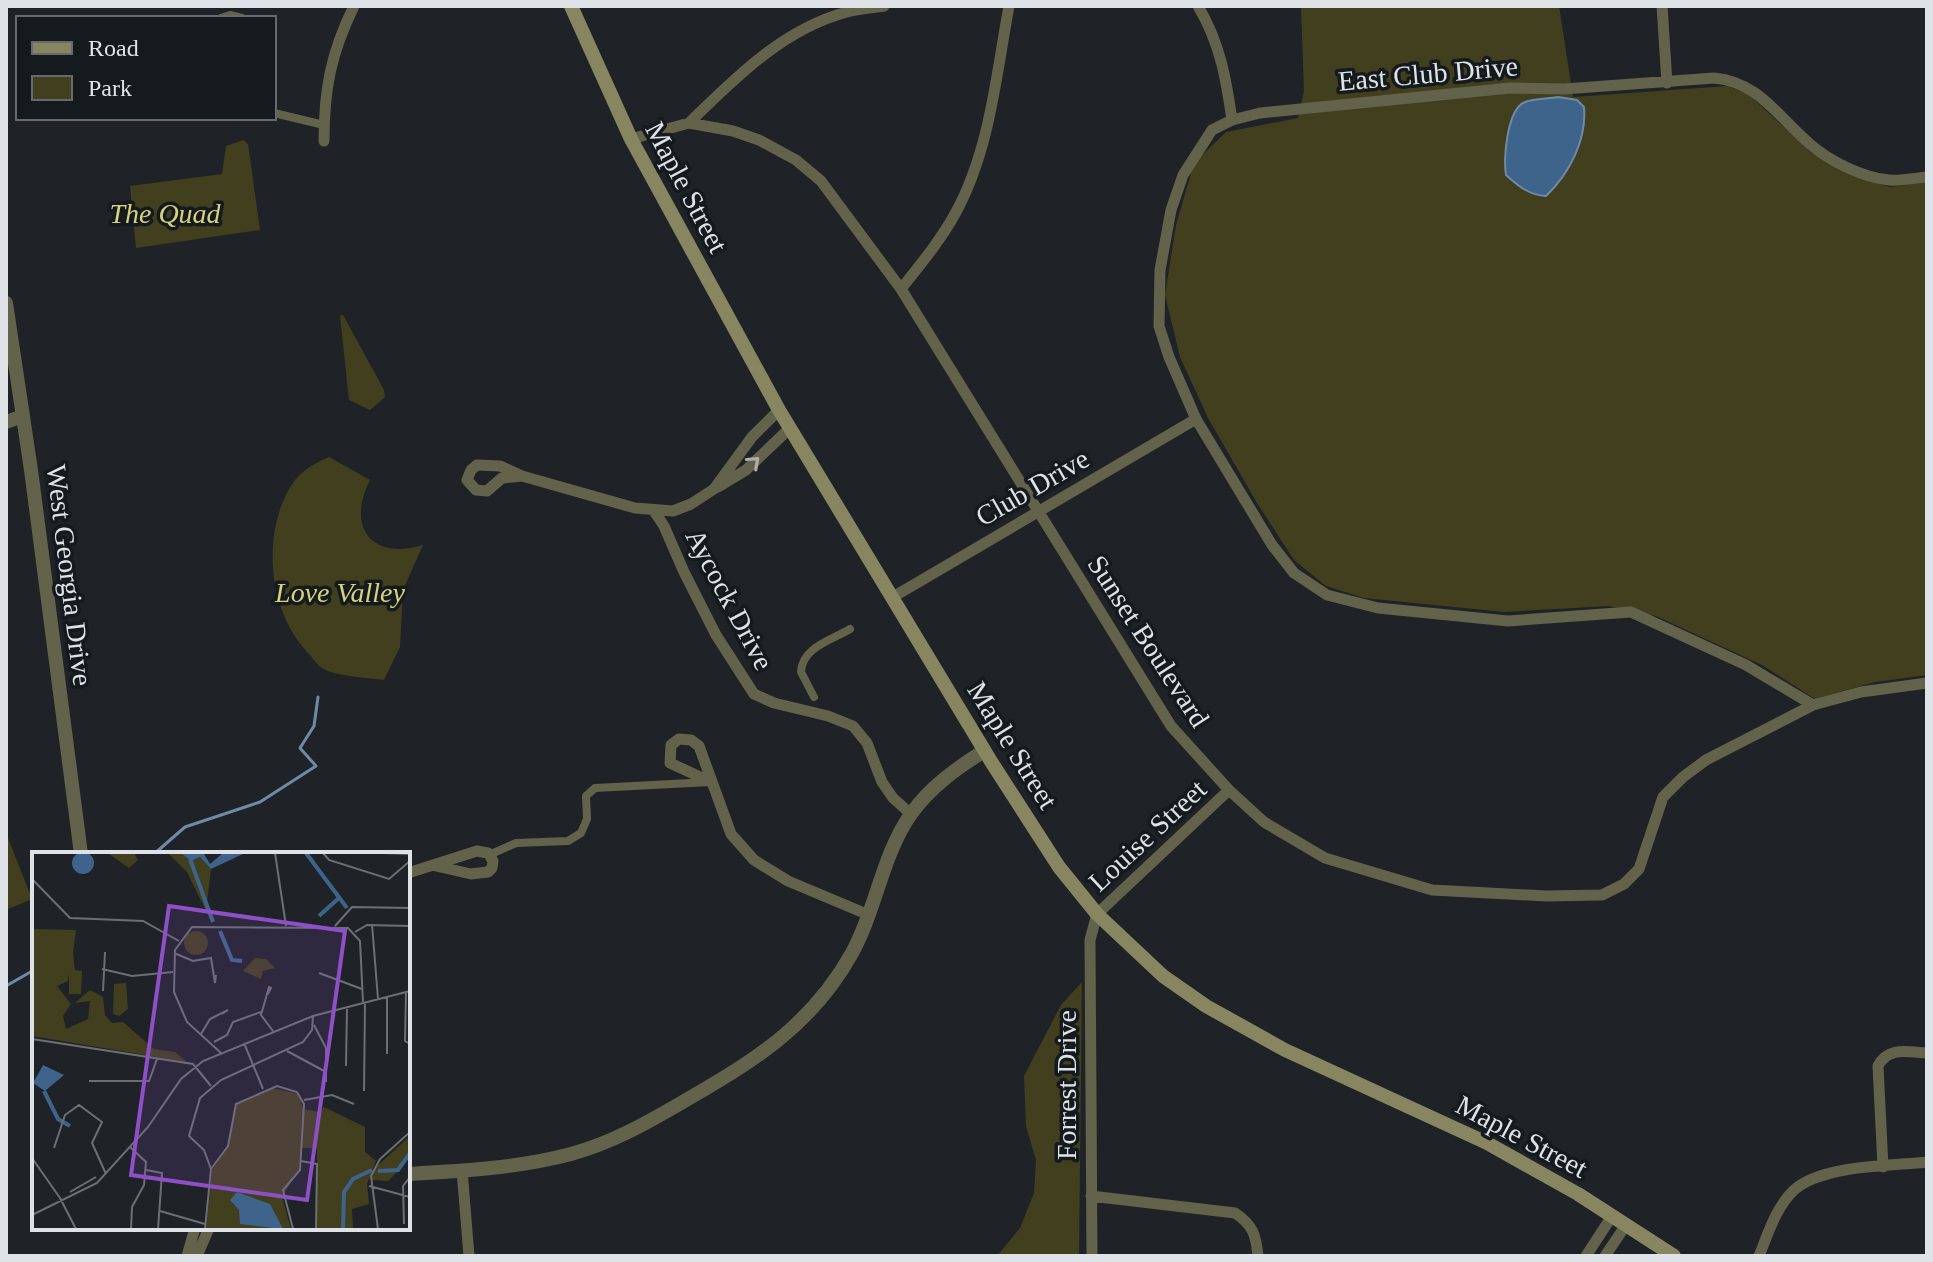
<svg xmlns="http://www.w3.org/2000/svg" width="1933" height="1262" font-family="Georgia,serif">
<rect width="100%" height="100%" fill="#1f2328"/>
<path fill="#423f1f" d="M 1301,6 L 1559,6 L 1573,97 L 1727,86 L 1748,94 L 1811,152 L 1854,176 L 1890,187 L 1927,182 L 1927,675 L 1875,682 L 1815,699 L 1762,665 L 1656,616 L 1609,606 L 1504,612 L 1364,598 L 1326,586 L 1294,560 L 1257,503 L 1208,418 L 1180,357 L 1165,295 L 1176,225 L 1194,163 L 1226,132 L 1298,118 L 1304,91 Z
M 243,140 L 248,144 L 260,230 L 136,248 L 130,186 L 222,174 L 226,146 Z
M 343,315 L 384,390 L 385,397 L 370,410 L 349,400 L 340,316 Z
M 329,457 L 370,480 C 346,527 372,561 423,545 L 403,590 L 400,647 L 384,680 C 368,678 336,676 324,669 C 319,667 314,660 311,656 C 270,616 261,542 288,491 C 297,473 311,465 329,457 Z
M 6,833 L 32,899 L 6,910 Z
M 1082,982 L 1079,1256 L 997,1256 L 1020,1228 L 1034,1193 L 1036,1160 L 1026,1126 L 1024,1076 L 1061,1005 Z"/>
<path fill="#3e648b" stroke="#6e8aa6" stroke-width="2" d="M 1558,97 L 1577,100 L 1584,107 C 1587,140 1569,174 1546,196 C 1529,195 1518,186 1506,175 C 1503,159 1507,109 1525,102 C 1534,98 1548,99 1558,97 Z"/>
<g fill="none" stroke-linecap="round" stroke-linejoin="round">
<path stroke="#6e8aa6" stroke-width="3" d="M 154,854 L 185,827 L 260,802 L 316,766 L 300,748 L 314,726 L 318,697
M 6,986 L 34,970"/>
<path stroke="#63624b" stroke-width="8" d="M 221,18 L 230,15 L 242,18
M 274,113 L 324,125
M 814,697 L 801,672 C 802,647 832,640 850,629
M 489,855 L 516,843 L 568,841 L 581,833 L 587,819 L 586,796 L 595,788 L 710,782"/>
<path stroke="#63624b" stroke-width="11" d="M 1198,6 C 1220,43 1226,78 1232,120
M 1662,6 L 1667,83
M 689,123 C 735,78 783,29 847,12 C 859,9 872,8 884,6
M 631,139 L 689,123 L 733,131 L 759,140 L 796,160 L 821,181 L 901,289 L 1171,726 L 1229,790 L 1264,822 L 1325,858 L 1432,890 L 1546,896 L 1602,895 L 1624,884 L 1639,869 L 1663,797 L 1683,777 L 1706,760 L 1813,705
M 324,141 C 324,89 331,53 354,6
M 1927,177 C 1915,178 1901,181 1889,180 C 1864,178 1829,161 1810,144 C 1778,117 1759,82 1714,78 L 1564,89 L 1510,88 L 1260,113 L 1232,120 L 1212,130 L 1183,175 L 1171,210 L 1160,270 L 1159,326 L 1169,357 L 1196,419 L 1272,545 L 1294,573 L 1327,595 L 1378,608 L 1508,621 L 1631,612 L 1746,665 L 1813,705 L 1861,692 L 1927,683
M 901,289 C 920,265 940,241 955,214 C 990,150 996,76 1009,6
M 522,476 L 502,478 L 487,491 L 476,490 L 467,480 L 471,470 L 477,465 L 500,466 L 522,476 L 635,508 L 673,511 L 691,504 L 714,489 L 752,437 L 779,410
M 718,487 L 746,470 L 790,428
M 654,511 L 664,526 L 684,572 L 716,635 L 754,694 L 774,703 L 828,716 L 853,726 L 867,743 L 882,782 L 893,798 L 911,814
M 893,597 L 1196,419
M 711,782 L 670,763 L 671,745 L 679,739 L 691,740 L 699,746 L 731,834 L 754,860 L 788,881 L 869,915
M 408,873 L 477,851 L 488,853 L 493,861 L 492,868 L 488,872 L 471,874 L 436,866
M 1883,1167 L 1878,1066 C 1888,1046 1908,1052 1927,1053
M 462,1170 L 469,1256
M 1091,1196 L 1235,1213 C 1253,1225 1256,1235 1258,1256
M 187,1256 L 195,1228
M 197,1256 L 209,1228
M 1092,1256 L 1090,940 L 1097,914 L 1229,790
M 1586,1256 L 1612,1216
M 1605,1256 L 1626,1225
M 1759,1256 C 1768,1234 1776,1207 1794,1190 C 1822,1165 1890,1166 1927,1162"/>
<path stroke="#63624b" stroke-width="14" d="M 6,303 L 31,470 L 81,854
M 6,422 L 23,416
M 408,1174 C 462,1171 518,1168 571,1154 C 611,1143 645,1124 681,1103 C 752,1062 811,1027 852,953 C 876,910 882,855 911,814 C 930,787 957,768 984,751"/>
<path stroke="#888561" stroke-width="14" d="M 571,6 L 631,139 L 779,410 L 992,763 L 1059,867 L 1097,914 L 1163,976 L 1206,1006 L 1285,1050 L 1487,1143 L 1578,1194 L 1674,1256"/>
</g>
<defs><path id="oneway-chevron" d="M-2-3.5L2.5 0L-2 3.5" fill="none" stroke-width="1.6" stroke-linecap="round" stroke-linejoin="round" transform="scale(2)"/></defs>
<use stroke="#adafa8" href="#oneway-chevron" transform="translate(754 462) rotate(-42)"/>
<g text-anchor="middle" stroke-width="7" stroke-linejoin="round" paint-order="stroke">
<g font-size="28" fill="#dfe2e6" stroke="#151a1e">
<text transform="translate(1428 73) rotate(-5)" y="10">East Club Drive</text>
<text transform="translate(687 187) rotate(62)" y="10">Maple Street</text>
<text transform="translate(1032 487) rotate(-30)" y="10">Club Drive</text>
<text transform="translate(70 575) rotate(83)" y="10">West Georgia Drive</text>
<text transform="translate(730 599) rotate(62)" y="10">Aycock Drive</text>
<text transform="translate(1149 641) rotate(57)" y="10">Sunset Boulevard</text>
<text transform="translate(1013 745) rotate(58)" y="10">Maple Street</text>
<text transform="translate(1147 835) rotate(-43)" y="10">Louise Street</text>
<text transform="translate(1066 1085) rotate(-90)" y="10">Forrest Drive</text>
<text transform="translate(1522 1136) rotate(28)" y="10">Maple Street</text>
</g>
<g font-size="28" font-style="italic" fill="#d8d27d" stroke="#151a1e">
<text x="165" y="223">The Quad</text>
<text x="340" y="602">Love Valley</text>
</g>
</g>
<g transform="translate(32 852)">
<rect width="378" height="378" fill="#1f2328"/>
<path d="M 76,1 L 102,1 L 106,8 L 97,16 ZM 136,1 L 149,1 L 159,9 L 168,5 L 179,17 L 174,59 L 155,20 ZM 0,77 L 44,78 L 41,101 L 43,118 L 50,119 L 49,142 L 37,142 L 37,121 L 36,129 L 25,134 L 39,152 L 31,164 L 34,177 L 56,167 L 58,149 L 43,151 L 58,138 L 71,145 L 73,163 L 80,171 L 91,170 L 122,197 L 143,200 L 155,210 L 0,184 ZM152 91a12 12 0 1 1 24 0a12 12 0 1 1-24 0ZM 223,106 L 234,107 L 243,116 L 231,119 L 229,127 L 211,119 ZM 94,131 L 96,157 L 87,164 L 81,162 L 82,132 ZM 240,236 L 267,242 L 271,257 L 288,260 L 292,255 L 333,275 L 333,300 L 344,309 L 335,332 L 337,352 L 320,357 L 321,377 L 285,377 L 285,296 L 269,296 L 267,317 L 250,345 L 259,377 L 174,377 L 180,318 L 195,297 L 205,252 ZM 378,284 L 378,302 L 367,318 L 356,329 L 339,328 L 343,316 Z" fill="#423f1f"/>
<path d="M40 11a11 11 0 1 1 22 0a11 11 0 1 1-22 0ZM 149,1 L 172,2 L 178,12 L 191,1 L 213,1 L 179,17 L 168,5 L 159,9 ZM 11,213 L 32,223 L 13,239 L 1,231 ZM 205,340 L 238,352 L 251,377 L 208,372 L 207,358 L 198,348 Z" fill="#3e648b"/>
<path fill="none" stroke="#3e648b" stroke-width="4" d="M 274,1 L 315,56M 158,7 L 181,70M 287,64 L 308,45M 188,79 L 200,108 L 210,109M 12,239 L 26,267 L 38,274M 346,319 L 366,318 L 378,301M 311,377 L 312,340 L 321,327 L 340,318"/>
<path fill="none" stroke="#6c6f74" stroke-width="2" d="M 243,1 L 254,74M 291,1 L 297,8 L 357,27 L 378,9M 351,1 L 378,2M 0,27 L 38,66 L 111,69 L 147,89M 340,72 L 346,147M 303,74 L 320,55 L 378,56M 323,80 L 335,73 L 378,74M 142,101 L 161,109 L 179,106 L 183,131 L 184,123M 70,117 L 100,124 L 141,120M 287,121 L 330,137M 71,139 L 73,100M 374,140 L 373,189 L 378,192M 236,142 L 239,136 L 237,135 L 229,163 L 241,179M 282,173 L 294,196 L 294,230M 169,182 L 178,167 L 196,158 L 190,162M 0,187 L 161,212 L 179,234M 182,190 L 195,183 L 201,170 L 229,160M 212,191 L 231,237M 255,199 L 294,220M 189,201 L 155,170 L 142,140 L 143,98 L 160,75 L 316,76 L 328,89 L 331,150M 355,202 L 355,145M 314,214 L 315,155M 57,229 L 117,229 L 125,207M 332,239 L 333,150M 272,248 L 300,243 L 322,252M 98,295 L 114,310 L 112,333 L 100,355 L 99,377M 22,296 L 33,263 L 47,253 L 70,270 L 60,291 L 74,322M 0,306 L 28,346M 269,309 L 285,312 L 284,377M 179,317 L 172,298 L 157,284 L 168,246 L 189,228 L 271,190 L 280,178 L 281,164M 114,318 L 130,321 L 126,377M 337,334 L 378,345M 38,340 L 64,325M 28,346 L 44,377M 128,359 L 173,372M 0,363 L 65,331 L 116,275 L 149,227 L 171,209 L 281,164 L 378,139M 372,372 L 371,334 L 378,325M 173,377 L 179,317 L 196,294 L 204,252 L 245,234 L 265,240 L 272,252 L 268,318 L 251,338 L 261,377M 346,377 L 339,324 L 348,307 L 378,280"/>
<path fill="#8f50c7" fill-opacity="0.15" stroke="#8f50c7" stroke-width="4" d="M 137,54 L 313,79 L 275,348 L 99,323 Z"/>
<rect width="378" height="378" fill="none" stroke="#dfe2e6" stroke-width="4"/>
</g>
<rect width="1933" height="1262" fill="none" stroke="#dfe2e6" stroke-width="16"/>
<rect x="16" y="16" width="260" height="104" fill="#151a1e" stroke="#666a6e" stroke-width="2"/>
<rect x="32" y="42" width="40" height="12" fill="#888561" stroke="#666a6e" stroke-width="2"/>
<text x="88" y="56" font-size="24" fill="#dfe2e6">Road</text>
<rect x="32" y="76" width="40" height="24" fill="#423f1f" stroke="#666a6e" stroke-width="2"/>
<text x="88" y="96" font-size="24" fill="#dfe2e6">Park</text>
</svg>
